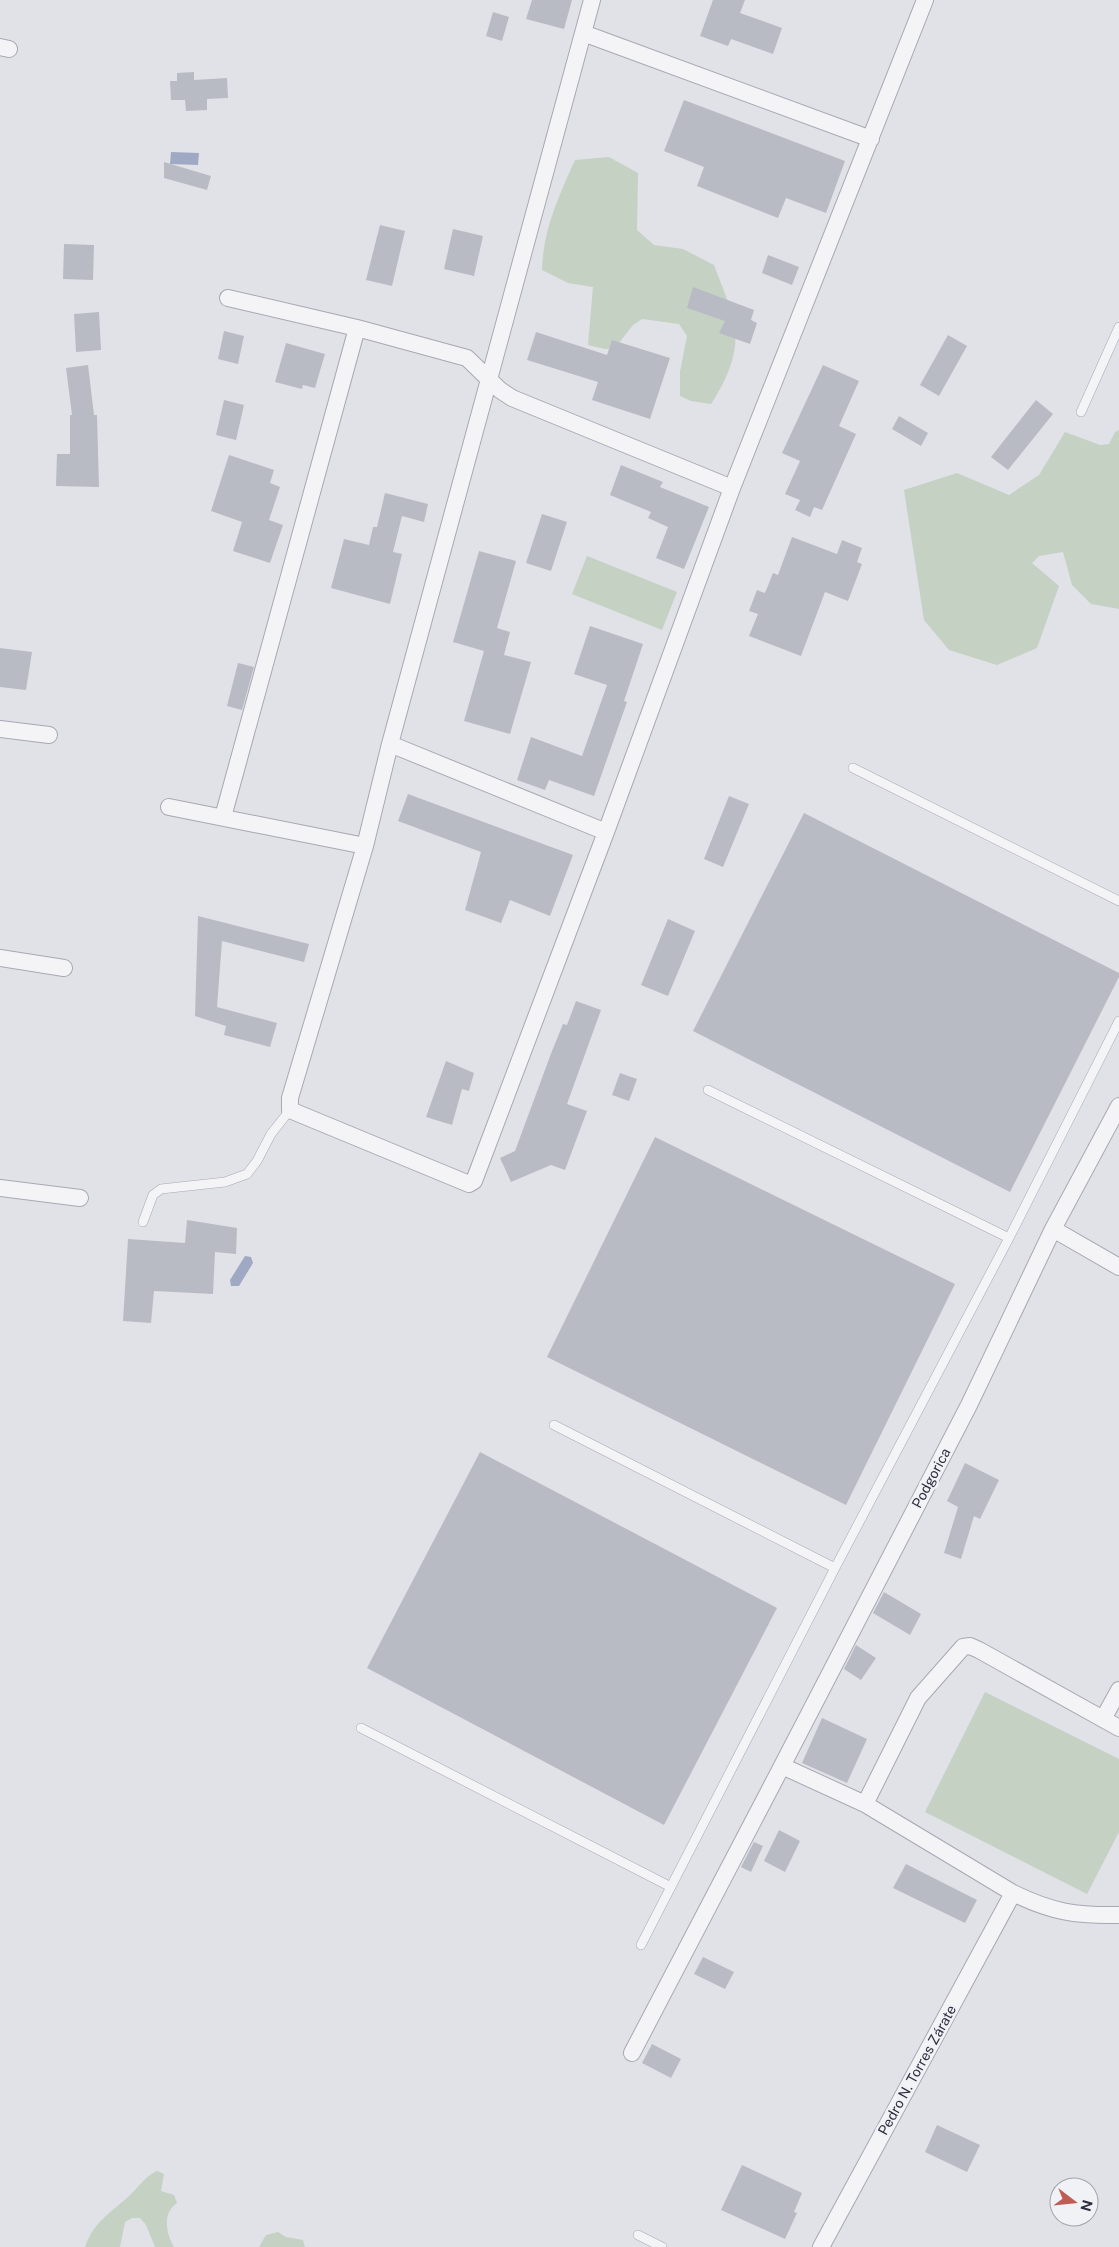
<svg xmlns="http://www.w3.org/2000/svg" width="1119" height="2247" font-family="'Public Sans',sans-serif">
<rect width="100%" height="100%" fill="#e1e2e8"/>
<path fill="#c4d1c3" d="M 609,157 L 638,173 L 637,230 L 654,245 L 683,249 L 714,265 C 721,284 730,304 734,324 C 740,352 726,381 711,404 L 691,401 L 680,396 L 680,372 L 687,336 L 679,324 L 642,319 L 633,325 L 615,348 L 605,349 L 588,345 L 593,287 L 568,283 L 542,270 C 543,229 559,196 575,160 Z
M 1119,430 L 1119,609 L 1091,604 L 1072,585 L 1063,552 L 1039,556 L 1032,563 L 1059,586 L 1037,648 L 997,665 L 949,650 L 924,620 L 904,490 L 957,473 L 1009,495 L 1039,475 L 1065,432 L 1100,445 L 1109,444 L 1115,432 Z
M 587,556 L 677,592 L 662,630 L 572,594 Z
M 985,1692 L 1119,1759 L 1119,1832 L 1087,1894 L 925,1812 Z
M 157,2171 L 164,2174 L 161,2191 L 174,2195 L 177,2203 C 162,2213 166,2233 174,2247 L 155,2247 L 146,2225 L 140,2218 L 132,2218 L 125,2222 L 120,2247 L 85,2247 C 93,2223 110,2213 128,2197 C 138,2188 144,2177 157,2171 Z
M 278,2232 L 286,2237 L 303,2240 L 305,2247 L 259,2247 L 266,2235 Z"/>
<path fill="#a0a9c4" d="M 171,152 L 199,153 L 198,165 L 170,164 Z
M 245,1256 L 251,1257 L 253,1263 L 239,1286 L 231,1286 L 230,1280 Z"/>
<path fill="#b9bbc4" d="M 532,0 L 572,0 L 564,29 L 526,19 Z
M 713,0 L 745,0 L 740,13 L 782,28 L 773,54 L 731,39 L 728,46 L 700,36 Z
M 493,12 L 509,17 L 502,41 L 486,36 Z
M 194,72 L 194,80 L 227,78 L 228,98 L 207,99 L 207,110 L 186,111 L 185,100 L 171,100 L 170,81 L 177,81 L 177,73 Z
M 684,100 L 845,161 L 826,213 L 786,198 L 778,218 L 697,186 L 704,167 L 664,151 Z
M 164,162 L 211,176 L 207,190 L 164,178 Z
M 380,225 L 405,231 L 392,286 L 366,280 Z
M 453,229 L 483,236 L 474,276 L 444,269 Z
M 64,244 L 94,245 L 93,280 L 63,279 Z
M 768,255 L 799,267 L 792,285 L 762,273 Z
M 693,287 L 754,310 L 751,320 L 757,323 L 750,344 L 719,333 L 725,321 L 687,308 Z
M 99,312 L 101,350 L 76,352 L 74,314 Z
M 224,331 L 244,336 L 238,364 L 218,359 Z
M 536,332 L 607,355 L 612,340 L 670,358 L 650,419 L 592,400 L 598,382 L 527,360 Z
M 948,335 L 967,346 L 939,396 L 920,385 Z
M 286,343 L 325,354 L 315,388 L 303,385 L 302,389 L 275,382 Z
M 88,365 L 94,415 L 97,415 L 99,487 L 56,486 L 57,454 L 70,454 L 70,415 L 72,415 L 66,368 Z
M 823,365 L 859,381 L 839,426 L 856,434 L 822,510 L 814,507 L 810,517 L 795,510 L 800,500 L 785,494 L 800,461 L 782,453 Z
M 224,400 L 244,405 L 236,440 L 216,435 Z
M 1036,400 L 1053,414 L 1008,470 L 991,457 Z
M 899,416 L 928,433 L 921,446 L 892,429 Z
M 229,455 L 274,470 L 270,483 L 280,487 L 269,520 L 283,525 L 270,563 L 233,551 L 242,522 L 211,511 Z
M 621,465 L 663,482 L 660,487 L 709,507 L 684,569 L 656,558 L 668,527 L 648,518 L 651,512 L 610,495 Z
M 385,493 L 428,504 L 424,522 L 402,516 L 393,552 L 402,554 L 390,604 L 331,588 L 344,539 L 369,545 L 373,527 L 377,527 Z
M 542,514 L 567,522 L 551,571 L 526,563 Z
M 792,537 L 837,554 L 842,540 L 862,548 L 857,562 L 862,564 L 848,601 L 825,592 L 801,656 L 749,636 L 758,614 L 749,611 L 757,590 L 765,593 L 773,573 L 778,575 Z
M 479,551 L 516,561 L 497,628 L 510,632 L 504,655 L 531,662 L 510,734 L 464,721 L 484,651 L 453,642 Z
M 590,626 L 643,644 L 624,701 L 627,702 L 594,796 L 549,780 L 545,790 L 517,780 L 531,737 L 582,756 L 607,685 L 574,674 Z
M 0,648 L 32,652 L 26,690 L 0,687 Z
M 238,663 L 254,667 L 242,710 L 227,706 Z
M 408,794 L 573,855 L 550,916 L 510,900 L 501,923 L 465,910 L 481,852 L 398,821 Z
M 729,796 L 749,804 L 723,867 L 704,859 Z
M 804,813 L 1119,973 L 1119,977 L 1010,1192 L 693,1031 Z
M 198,916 L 309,944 L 304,962 L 222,941 L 217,1007 L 277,1023 L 270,1047 L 224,1035 L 226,1026 L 195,1016 Z
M 668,919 L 695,931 L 668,996 L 641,985 Z
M 576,1001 L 601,1010 L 567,1104 L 587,1111 L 565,1170 L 551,1165 L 511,1182 L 500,1158 L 515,1151 L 552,1051 L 563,1024 L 567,1025 Z
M 446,1061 L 474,1073 L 469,1091 L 462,1089 L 452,1125 L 426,1117 Z
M 620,1073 L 637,1079 L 629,1101 L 612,1095 Z
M 655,1137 L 955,1284 L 846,1505 L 547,1357 Z
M 187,1220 L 237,1228 L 236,1254 L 215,1252 L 213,1294 L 154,1291 L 151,1323 L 123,1321 L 128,1239 L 185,1243 Z
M 480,1452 L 777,1608 L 664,1825 L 367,1668 Z
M 965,1463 L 999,1480 L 980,1519 L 974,1516 L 961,1559 L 944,1553 L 958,1507 L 947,1501 Z
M 884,1592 L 921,1614 L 910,1635 L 873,1613 Z
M 856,1645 L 876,1658 L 861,1680 L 844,1669 Z
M 822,1718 L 867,1739 L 847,1783 L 802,1763 Z
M 779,1830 L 800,1841 L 785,1872 L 764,1861 Z
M 754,1842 L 763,1846 L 751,1872 L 741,1867 Z
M 906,1864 L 977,1900 L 965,1923 L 893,1888 Z
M 703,1957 L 734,1972 L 725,1989 L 694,1974 Z
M 652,2044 L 681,2059 L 671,2078 L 642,2063 Z
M 937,2125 L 980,2145 L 967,2172 L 925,2152 Z
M 742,2165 L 802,2193 L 794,2212 L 797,2213 L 785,2239 L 721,2210 Z"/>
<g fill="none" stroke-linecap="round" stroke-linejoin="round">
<g stroke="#a7a8b2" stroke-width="10">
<path id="lane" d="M 1081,412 L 1119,327
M 853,768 L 1119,901
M 708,1090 L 1009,1238
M 143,1222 L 153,1195 L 161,1189 L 225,1182 L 247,1174 L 257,1161 L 271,1134 L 290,1110
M 554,1425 L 835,1568 L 1009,1238 L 1119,1021
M 361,1728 L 671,1887
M 641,1945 L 835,1568
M 638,2235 L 662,2247"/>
</g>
<g stroke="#a7a8b2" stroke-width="18">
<path id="street" d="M 592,0 L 390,744 L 365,846 L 290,1098 L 290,1110 L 469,1184 L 474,1181 L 606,832 L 732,488 L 925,0
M 583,33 L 871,139
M 0,47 L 9,49
M 228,298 L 357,328 L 467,358 L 500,390 L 512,398 L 732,488
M 0,729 L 49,735
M 390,744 L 606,832
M 169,807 L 365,846
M 223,817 L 357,328
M 0,958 L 64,968
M 0,1188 L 80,1198
M 1053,1229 L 1119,1267
M 1103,1719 L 1119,1690
M 1119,1728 L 979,1650 L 970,1646 L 963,1647 L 918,1698 L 865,1804 L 1013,1893 C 1052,1912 1076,1916 1119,1915
M 865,1804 L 782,1766 L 969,1405 L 1053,1229 L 1119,1106
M 632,2053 L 782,1766
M 821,2247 L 1013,1893"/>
</g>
<use href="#lane" stroke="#f4f4f7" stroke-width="9"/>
<use href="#street" stroke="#f4f4f7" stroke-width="16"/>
</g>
<g text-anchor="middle" stroke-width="5" stroke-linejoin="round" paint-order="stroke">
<g font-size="14" fill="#2b2e3e" stroke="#f1f2f6">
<text transform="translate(931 1478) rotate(-62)" y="5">Podgorica</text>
<text transform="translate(917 2070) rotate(-61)" y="5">Pedro N. Torres Zárate</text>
</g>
</g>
<g transform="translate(1074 2202) rotate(106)"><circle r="24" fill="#f1f2f6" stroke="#a2a4ac"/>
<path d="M0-4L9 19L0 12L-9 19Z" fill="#bf5d55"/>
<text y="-8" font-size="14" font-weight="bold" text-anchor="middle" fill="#2b2e3e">N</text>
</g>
</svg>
